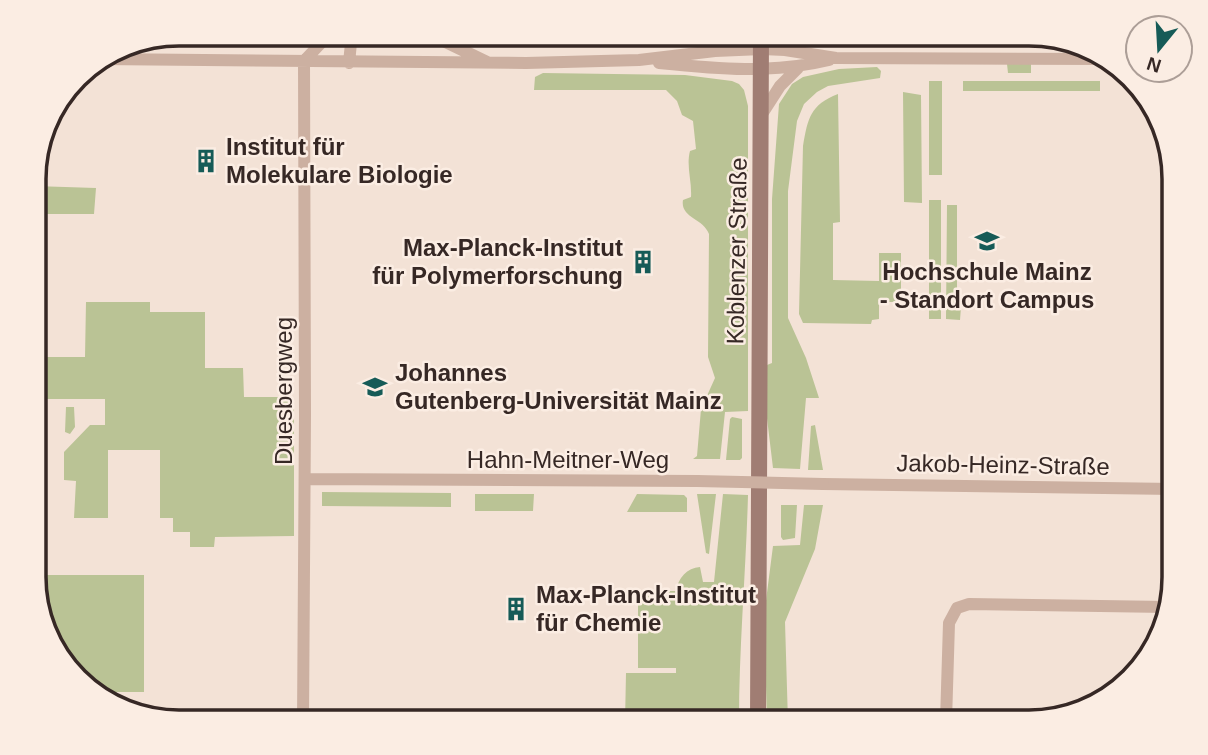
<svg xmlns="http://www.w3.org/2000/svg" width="1208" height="755" font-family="Helvetica,sans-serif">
<rect width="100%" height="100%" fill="#f3e2d6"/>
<path fill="#bac395" d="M 1007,64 L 1031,64 L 1031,73 L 1008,73 Z
M 877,67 L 881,71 L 880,78 L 828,86 L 817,92 L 804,104 L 797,121 L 788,191 L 788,318 L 806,358 L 819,398 L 806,398 L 800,469 L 773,468 L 766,410 L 767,365 L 772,363 L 772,199 L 779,104 L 792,84 L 803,77 L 839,69 Z
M 543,73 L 685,75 L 732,81 L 739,84 L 744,90 L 748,106 L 748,411 L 725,412 L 720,459 L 693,459 L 697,456 L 701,409 L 715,378 L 708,357 L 709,234 C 703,218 680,218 683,200 L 691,197 C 692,181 686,166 690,151 L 696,149 L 693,121 L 682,115 L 677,101 L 666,90 L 534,90 L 535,77 Z
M 929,81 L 942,81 L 942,175 L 929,175 Z
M 963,81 L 1100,81 L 1100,91 L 963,91 Z
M 903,92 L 921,95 L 922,203 L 904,202 Z
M 838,94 L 840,222 L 833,223 L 833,280 L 879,281 L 879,253 L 901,253 L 901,302 L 879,302 L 879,319 L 872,320 L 871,324 L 803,323 L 799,314 L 803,146 C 808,118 810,105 838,94 Z
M 34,186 L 96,188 L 94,214 L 34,214 Z
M 929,200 L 941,200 L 941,319 L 929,319 Z
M 947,205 L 957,205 L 957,306 L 961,307 L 960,320 L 946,319 Z
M 86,302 L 150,302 L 150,312 L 205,312 L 205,368 L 243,368 L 244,397 L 287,397 L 294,402 L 294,536 L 215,537 L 214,547 L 190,547 L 190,532 L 173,532 L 173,518 L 160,518 L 160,450 L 108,450 L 108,518 L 74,518 L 76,481 L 64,480 L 64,452 L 90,425 L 105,425 L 105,399 L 34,399 L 34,315 L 37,315 L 37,357 L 85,357 Z
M 66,407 L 74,407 L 75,427 L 70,434 L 65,432 Z
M 732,417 L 742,419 L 742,458 L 740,460 L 726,460 L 730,419 Z
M 815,425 L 823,470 L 808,470 L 811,426 Z
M 322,492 L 451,493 L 451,507 L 322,506 Z
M 475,494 L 534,494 L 533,511 L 475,511 Z
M 637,494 L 684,495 L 687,498 L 687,512 L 627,512 Z
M 697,494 L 716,494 L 709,554 L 706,553 Z
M 723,494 L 748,495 C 746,571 739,646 739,722 L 625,722 L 626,673 L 676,673 L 676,668 L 638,668 L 638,591 L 676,591 C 678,578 687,568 700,567 L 703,582 L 714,582 Z
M 781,505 L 797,505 L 795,538 L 783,540 L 781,537 Z
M 804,505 L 823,505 L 815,549 L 785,622 L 788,722 L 767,722 L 764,616 L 773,546 L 800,545 Z
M 34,575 L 144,575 L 144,692 L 93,692 L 57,657 L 34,595 Z"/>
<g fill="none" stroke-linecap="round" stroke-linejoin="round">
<path stroke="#ccb0a1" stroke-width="12" d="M 427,33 L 487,62
M 715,51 L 735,33
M 99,59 L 526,63 L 639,60 L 715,51 L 762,49 L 785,50 L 836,58 L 1111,59
M 304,61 L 321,43 L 336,33
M 349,63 L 352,33
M 659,63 C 718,69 771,74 829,60
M 762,114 L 780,86 L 798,68
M 305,479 L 697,481
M 823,484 L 1174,489
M 946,721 L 949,623 L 957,608 L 969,604 L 1167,607
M 303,722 L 305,415 L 304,61"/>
<path stroke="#a07d73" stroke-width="16" d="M 758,722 L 761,33"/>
<path stroke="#ccb0a1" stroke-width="12" d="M 697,481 L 823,484"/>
</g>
<defs>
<g id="building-bare" transform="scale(1.89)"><path d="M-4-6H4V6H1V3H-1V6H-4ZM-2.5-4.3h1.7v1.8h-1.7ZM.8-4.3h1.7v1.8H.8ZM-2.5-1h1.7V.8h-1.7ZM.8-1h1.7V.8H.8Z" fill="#165b57" stroke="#fbede3" stroke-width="2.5" paint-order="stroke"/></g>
<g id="university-bare" transform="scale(1.89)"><path d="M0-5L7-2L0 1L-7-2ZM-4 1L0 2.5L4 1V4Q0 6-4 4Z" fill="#165b57" stroke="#fbede3" stroke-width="2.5" paint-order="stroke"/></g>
</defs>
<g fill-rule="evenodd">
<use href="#building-bare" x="206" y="161"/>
<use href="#university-bare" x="987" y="241"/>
<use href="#building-bare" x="643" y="262"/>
<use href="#university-bare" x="375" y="387"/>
<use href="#building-bare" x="516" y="609"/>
</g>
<g text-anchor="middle" stroke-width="5" stroke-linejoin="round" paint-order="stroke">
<g font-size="24" font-weight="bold" fill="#362825" stroke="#fbede3" text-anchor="start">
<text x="226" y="155">Institut für<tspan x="226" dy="28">Molekulare Biologie</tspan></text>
<text x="623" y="256" text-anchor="end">Max-Planck-Institut<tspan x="623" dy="28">für Polymerforschung</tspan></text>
<text x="987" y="280" text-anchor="middle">Hochschule Mainz<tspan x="987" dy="28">- Standort Campus</tspan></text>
<text x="395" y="381">Johannes<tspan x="395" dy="28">Gutenberg-Universität Mainz</tspan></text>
<text x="536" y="603">Max-Planck-Institut<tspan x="536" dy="28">für Chemie</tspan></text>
</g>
<g font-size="24" fill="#362825" stroke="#fbede3">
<text transform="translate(737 251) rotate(-89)" y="8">Koblenzer Straße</text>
<text transform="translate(284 391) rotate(-90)" y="8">Duesbergweg</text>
<text x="568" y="468">Hahn-Meitner-Weg</text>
<text transform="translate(1003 465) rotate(1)" y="8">Jakob-Heinz-Straße</text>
</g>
</g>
<path d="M0 0H1208V755H0ZM179 46H1029A133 133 0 0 1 1162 179V577A133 133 0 0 1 1029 710H179A133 133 0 0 1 46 577V179A133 133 0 0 1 179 46Z" fill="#fbede3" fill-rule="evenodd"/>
<path fill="none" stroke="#362825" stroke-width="3.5" d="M179 46H1029A133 133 0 0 1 1162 179V577A133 133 0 0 1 1029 710H179A133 133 0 0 1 46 577V179A133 133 0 0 1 179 46Z"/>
<g transform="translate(1159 49) rotate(198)"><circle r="33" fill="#fbede3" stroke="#ac9e97" stroke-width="2"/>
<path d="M0-5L12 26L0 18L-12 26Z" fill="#165b57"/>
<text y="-10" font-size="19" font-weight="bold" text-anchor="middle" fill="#362825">N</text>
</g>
</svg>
